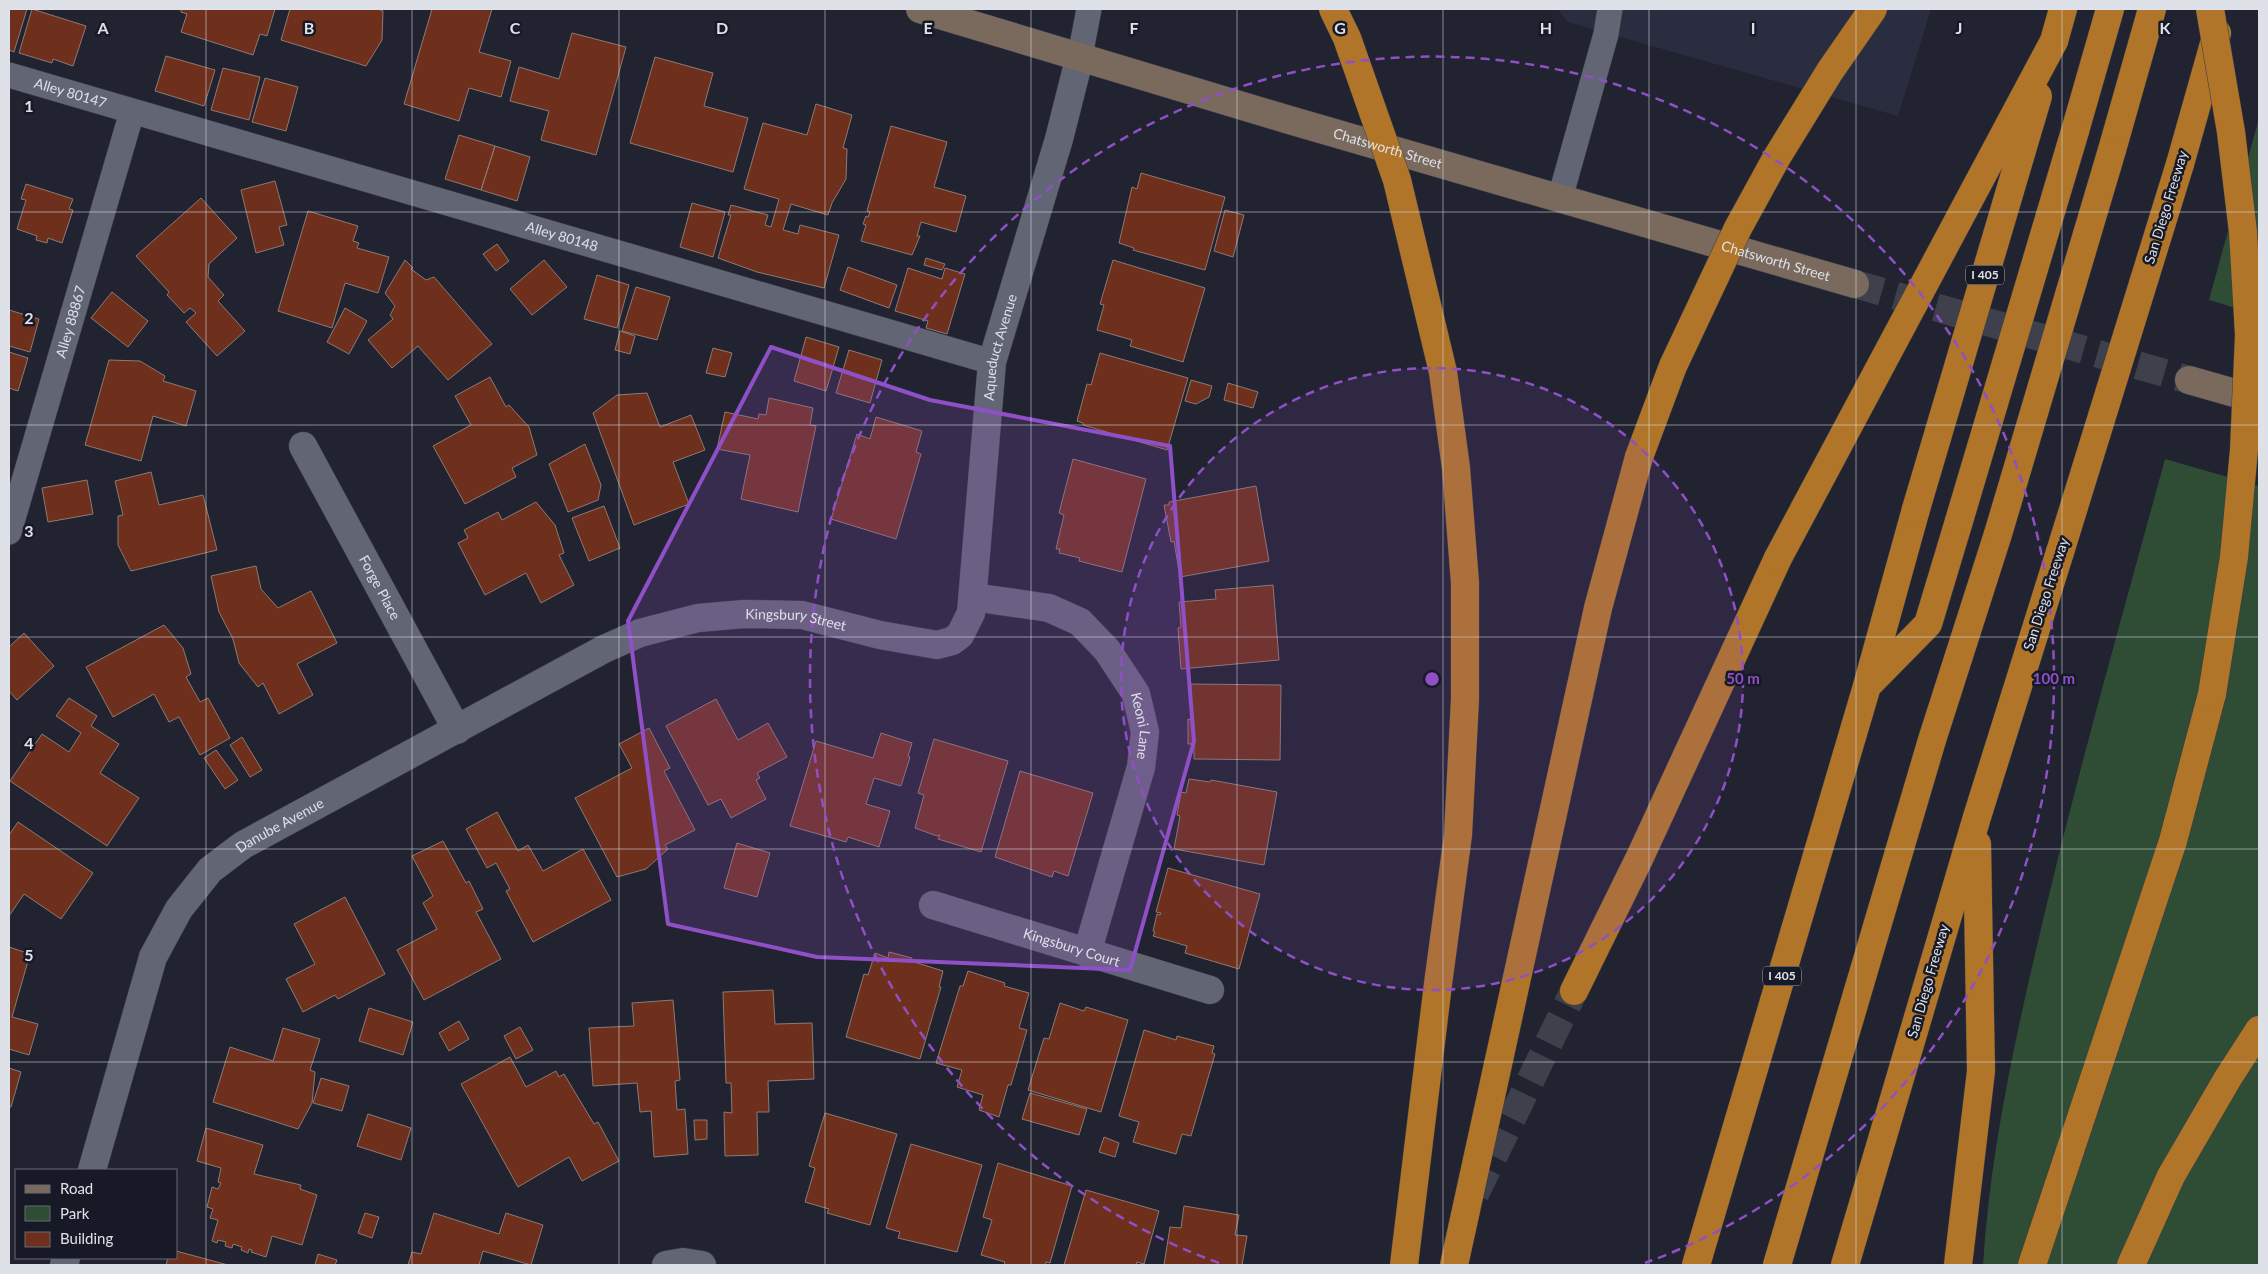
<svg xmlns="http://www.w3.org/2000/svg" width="2268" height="1274" font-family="Lato,sans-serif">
<rect width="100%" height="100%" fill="#212330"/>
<path fill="#2a2d3f" d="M 1557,9 L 1931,9 L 1898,116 L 1568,22 Z"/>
<path fill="#2e4d34" d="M 2259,118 L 2259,315 L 2209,300 Z
M 2165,459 L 2259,486 L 2259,1265 L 1983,1265 C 1990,1153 2014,1043 2040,933 C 2077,774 2122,617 2165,459 Z"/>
<path fill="#6e301d" stroke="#8c7a74" d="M 9,9 L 27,9 L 14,52 L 9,50 Z
M 32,9 L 86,26 L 73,66 L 53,59 L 52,63 L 19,53 Z
M 181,9 L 275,9 L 267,36 L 260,34 L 253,55 L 181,32 L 187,14 L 181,12 Z
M 290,9 L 378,9 L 383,11 L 382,40 L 366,66 L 281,40 Z
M 432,9 L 492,9 L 479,52 L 511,61 L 501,97 L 469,88 L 459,121 L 404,104 Z
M 572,33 L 626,47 L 596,155 L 541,140 L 549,111 L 510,101 L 519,67 L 559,79 Z
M 166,56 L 215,70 L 204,106 L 155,91 Z
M 655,57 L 713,73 L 704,106 L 748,118 L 733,172 L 630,143 Z
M 223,68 L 260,77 L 249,120 L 211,110 Z
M 265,78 L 298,87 L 286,131 L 252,122 Z
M 816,104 L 852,115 L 843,148 L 847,149 L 846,179 L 832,203 L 828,215 L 791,204 L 783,230 L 798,234 L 800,225 L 839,235 L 824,288 L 757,272 L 718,258 L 731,215 L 728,215 L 731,205 L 768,215 L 765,225 L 771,227 L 779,199 L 744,189 L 763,123 L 807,135 Z
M 891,126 L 947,142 L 934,187 L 966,196 L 956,232 L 921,222 L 917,236 L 920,236 L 912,255 L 861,241 L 866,225 L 863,224 L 866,216 L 868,217 L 870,212 L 867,211 Z
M 459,135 L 495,146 L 481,190 L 445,179 Z
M 495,146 L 530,157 L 517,201 L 481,190 Z
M 1141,173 L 1225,197 L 1205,270 L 1133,250 L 1134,248 L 1119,243 L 1132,187 L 1137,189 Z
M 275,181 L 287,225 L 279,227 L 284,245 L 256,253 L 241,190 Z
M 26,184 L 73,199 L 69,209 L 73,210 L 62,243 L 48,238 L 47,243 L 36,240 L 37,236 L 17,229 L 26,200 L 21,199 Z
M 201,198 L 237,238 L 209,264 L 208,277 L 224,295 L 218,301 L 245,331 L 217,356 L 186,322 L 196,313 L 190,308 L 184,313 L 167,295 L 169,292 L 136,256 Z
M 692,203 L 725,212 L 713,257 L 680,247 Z
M 1225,210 L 1244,215 L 1233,257 L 1214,251 Z
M 308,211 L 358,226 L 353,241 L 359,243 L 357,248 L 389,257 L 378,293 L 345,283 L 332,328 L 278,311 Z
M 497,244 L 509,261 L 496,271 L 483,254 Z
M 926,258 L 945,264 L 942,270 L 924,265 Z
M 405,260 L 413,268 L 411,269 L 426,280 L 434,277 L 492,344 L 448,380 L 418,346 L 392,368 L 368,340 L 393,319 L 390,315 L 395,306 L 385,293 Z
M 544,260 L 567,287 L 532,315 L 510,289 Z
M 1113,260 L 1205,288 L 1183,362 L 1130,346 L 1132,340 L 1097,330 L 1104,305 L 1100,304 Z
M 848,267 L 897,285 L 889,308 L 840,290 Z
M 908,268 L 942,279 L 945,268 L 965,274 L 947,334 L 926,328 L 928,321 L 895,311 Z
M 597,275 L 629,285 L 617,328 L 584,319 Z
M 636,287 L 670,297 L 657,340 L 622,331 Z
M 112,292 L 148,321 L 128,347 L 91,318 Z
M 345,308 L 367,321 L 349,354 L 327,342 Z
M 9,310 L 39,319 L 30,352 L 9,346 Z
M 620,331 L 635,336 L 630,354 L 615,350 Z
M 806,337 L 839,347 L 826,391 L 794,381 Z
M 713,348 L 732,353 L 725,377 L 706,373 Z
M 849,350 L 882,360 L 870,403 L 836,393 Z
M 9,352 L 28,358 L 18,391 L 9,388 Z
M 1100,353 L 1188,378 L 1167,450 L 1083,425 L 1083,423 L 1077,421 L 1087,384 L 1091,385 Z
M 109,360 L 140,361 L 165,376 L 163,381 L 196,391 L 186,426 L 153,416 L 141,461 L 85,445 Z
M 490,377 L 506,407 L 509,405 L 529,427 L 537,455 L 512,468 L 516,477 L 465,504 L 433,446 L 471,425 L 455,396 Z
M 1191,380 L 1212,386 L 1209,397 L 1196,404 L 1185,401 Z
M 1228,383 L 1258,392 L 1253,408 L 1224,400 Z
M 647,393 L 660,427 L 691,415 L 705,450 L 673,462 L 689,504 L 634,525 L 593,413 L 617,395 Z
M 769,398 L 813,408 L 810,425 L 816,426 L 798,512 L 741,499 L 750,455 L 717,449 L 725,412 L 758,419 L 759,414 L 766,415 Z
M 876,417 L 922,431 L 916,452 L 921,454 L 896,539 L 831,519 L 857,434 L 870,439 Z
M 585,444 L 601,485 L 598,500 L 568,512 L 549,464 Z
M 1073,459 L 1146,479 L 1122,572 L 1079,561 L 1080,558 L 1059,553 L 1060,549 L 1056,549 L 1064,515 L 1059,513 Z
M 151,472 L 159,505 L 203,495 L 217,550 L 131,571 L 118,545 L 118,516 L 123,515 L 115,481 Z
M 87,480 L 93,514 L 48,522 L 42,488 Z
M 1256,486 L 1269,561 L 1180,577 L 1174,541 L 1171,542 L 1164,505 L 1169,505 L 1169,502 Z
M 536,502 L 555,525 L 564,553 L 559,555 L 574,585 L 541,603 L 526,573 L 485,595 L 458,543 L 468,538 L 464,530 L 498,512 L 502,520 Z
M 604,506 L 620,548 L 589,561 L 572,518 Z
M 256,566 L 261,589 L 278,608 L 311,591 L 337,643 L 297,664 L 313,695 L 279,714 L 263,683 L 258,687 L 239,663 L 233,639 L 219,612 L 211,576 Z
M 1273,585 L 1279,660 L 1181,669 L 1178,628 L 1181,627 L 1179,602 L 1216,599 L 1215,590 Z
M 164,625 L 183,648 L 191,674 L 186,677 L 200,702 L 208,698 L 230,738 L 200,755 L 179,717 L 169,722 L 154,694 L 113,717 L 86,667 Z
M 24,633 L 54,666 L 17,700 L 9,691 L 9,647 Z
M 1191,684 L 1281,685 L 1280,760 L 1194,759 L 1194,744 L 1188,744 L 1188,719 L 1191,720 Z
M 69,698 L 97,716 L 91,726 L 119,744 L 100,773 L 139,798 L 107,846 L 10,781 L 42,734 L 69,752 L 81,733 L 56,716 Z
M 716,699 L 738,740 L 768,723 L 787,757 L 757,773 L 760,778 L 756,780 L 766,799 L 731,818 L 721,799 L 708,805 L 666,726 Z
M 649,728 L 670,768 L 664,771 L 695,830 L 665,845 L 668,849 L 646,869 L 617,877 L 575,798 L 632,768 L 619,744 Z
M 881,733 L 912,743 L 908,756 L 910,757 L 901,786 L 874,778 L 866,804 L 890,811 L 879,847 L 848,837 L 846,842 L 790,826 L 816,741 L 873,758 Z
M 242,737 L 262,770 L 250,777 L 230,745 Z
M 934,739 L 1008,761 L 981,852 L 938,839 L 940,835 L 937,836 L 915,828 L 924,795 L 918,793 Z
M 216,750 L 238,780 L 225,789 L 204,758 Z
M 1020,771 L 1093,793 L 1068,876 L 1054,871 L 1052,877 L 995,857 Z
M 1189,779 L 1210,782 L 1211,780 L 1277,792 L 1264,865 L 1174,849 L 1180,816 L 1177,815 L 1181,792 L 1186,793 Z
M 497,812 L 518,851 L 528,845 L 543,871 L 583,849 L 611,900 L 533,942 L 506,891 L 510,889 L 496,863 L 487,868 L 466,829 Z
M 18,822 L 93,873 L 61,919 L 24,894 L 9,916 L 9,835 Z
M 443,841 L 466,883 L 469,881 L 483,909 L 476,912 L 501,959 L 424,1000 L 397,950 L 437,929 L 423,903 L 433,896 L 412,856 Z
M 737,843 L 770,853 L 757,897 L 724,888 Z
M 1168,868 L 1260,894 L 1239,969 L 1185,953 L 1187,946 L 1153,936 L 1155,932 L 1153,931 L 1157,914 L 1160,915 L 1161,913 L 1156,912 Z
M 345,897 L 385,974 L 338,999 L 335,995 L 303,1012 L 286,979 L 315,964 L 294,924 Z
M 9,947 L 30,954 L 12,1017 L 38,1024 L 29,1055 L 9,1049 Z
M 889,952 L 912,958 L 911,961 L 943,971 L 939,987 L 941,987 L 920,1059 L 846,1037 L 864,974 L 868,975 L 875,953 L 888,958 Z
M 968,971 L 1005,983 L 1004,986 L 1029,993 L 1019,1028 L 1027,1030 L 1011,1085 L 1008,1085 L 999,1117 L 979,1110 L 983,1095 L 957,1087 L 962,1070 L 936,1063 L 960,986 L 963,986 Z
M 773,990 L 775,1024 L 812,1023 L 814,1079 L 768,1081 L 769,1112 L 757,1112 L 758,1155 L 725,1156 L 724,1112 L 732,1113 L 731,1083 L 726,1083 L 723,992 Z
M 673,1000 L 680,1080 L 675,1081 L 677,1110 L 685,1109 L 688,1154 L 654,1157 L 651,1111 L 640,1112 L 637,1083 L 593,1086 L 589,1028 L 634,1026 L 632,1003 Z
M 1060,1003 L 1084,1011 L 1086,1007 L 1128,1020 L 1101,1112 L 1028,1090 L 1044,1038 L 1049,1039 Z
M 369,1008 L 413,1022 L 403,1055 L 359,1041 Z
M 459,1021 L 469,1039 L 449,1051 L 439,1033 Z
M 520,1027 L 533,1050 L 516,1059 L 504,1036 Z
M 283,1028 L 320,1039 L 310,1070 L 315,1072 L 312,1103 L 298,1129 L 213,1102 L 230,1047 L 273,1061 Z
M 1144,1030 L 1176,1040 L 1177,1036 L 1214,1046 L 1212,1053 L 1215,1054 L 1191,1136 L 1182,1134 L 1176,1154 L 1133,1142 L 1139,1122 L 1119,1116 Z
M 510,1057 L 526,1087 L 556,1071 L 559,1077 L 564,1074 L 594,1124 L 598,1122 L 619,1161 L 582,1181 L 569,1157 L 518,1187 L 461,1084 Z
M 9,1068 L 21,1072 L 11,1107 L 9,1107 Z
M 321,1078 L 349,1086 L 342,1111 L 313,1103 Z
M 1030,1093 L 1087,1109 L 1079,1135 L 1022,1119 Z
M 825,1113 L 897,1134 L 870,1225 L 827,1213 L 829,1209 L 805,1202 L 815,1168 L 809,1166 Z
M 368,1114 L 411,1128 L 401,1160 L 357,1146 Z
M 694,1120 L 707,1120 L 707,1139 L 695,1140 Z
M 206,1128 L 263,1145 L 254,1174 L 301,1185 L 300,1189 L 317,1195 L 302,1245 L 272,1236 L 266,1257 L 251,1252 L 252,1250 L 249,1249 L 248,1253 L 241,1250 L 242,1247 L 233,1244 L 232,1248 L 225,1246 L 226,1242 L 218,1240 L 217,1243 L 212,1241 L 218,1220 L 210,1218 L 213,1209 L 207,1207 L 212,1187 L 218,1189 L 221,1183 L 218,1182 L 221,1168 L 197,1161 Z
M 1104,1137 L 1119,1143 L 1115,1157 L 1099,1152 Z
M 911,1144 L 982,1165 L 957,1252 L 898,1238 L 900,1232 L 886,1228 Z
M 998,1163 L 1072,1186 L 1050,1263 L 1046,1262 L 1045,1265 L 1004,1265 L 1005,1262 L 981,1255 L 992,1220 L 983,1217 Z
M 1086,1190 L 1159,1211 L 1144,1264 L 1137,1262 L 1136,1265 L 1064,1265 Z
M 1184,1206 L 1239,1215 L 1235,1235 L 1247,1236 L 1242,1265 L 1164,1265 L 1170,1227 L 1181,1228 Z
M 365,1213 L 379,1217 L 372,1238 L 358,1233 Z
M 434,1213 L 499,1234 L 506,1213 L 543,1225 L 531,1265 L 483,1251 L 479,1265 L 408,1265 L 412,1252 L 421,1254 Z
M 176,1251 L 228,1265 L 166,1265 L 168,1258 L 176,1258 Z
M 318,1254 L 337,1260 L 335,1265 L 315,1265 Z"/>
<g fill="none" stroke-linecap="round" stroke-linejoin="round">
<path stroke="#3e404c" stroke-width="28" stroke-dasharray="28 14" stroke-linecap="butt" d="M 1855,284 L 2189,380"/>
<path stroke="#3e404c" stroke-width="28" stroke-dasharray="28 14" stroke-linecap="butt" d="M 1475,1194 L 1574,991"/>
<g stroke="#3d3f49" stroke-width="26">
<g id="lane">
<path d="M 1080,56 L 1089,9"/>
<path id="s1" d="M 9,75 L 992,362"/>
<path d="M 1560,198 L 1606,34 L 1610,9"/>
<path id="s2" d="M 9,532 L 132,112"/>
</g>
</g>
<g stroke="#3d3f49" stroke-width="29">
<g id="street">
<path id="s3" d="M 303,446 L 457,730"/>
<path id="s4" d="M 973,597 L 1049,608 L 1080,622 L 1107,650 L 1136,694 L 1145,732 L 1141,767 L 1087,953"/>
<path id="s5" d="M 933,905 L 1210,990"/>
<path id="s6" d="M 92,1170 L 153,957 L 179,909 L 210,870 L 243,845 L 604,649 L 640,633 L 698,618 L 744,614 L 802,615 L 880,635 L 937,645 L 952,641 L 960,635 L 971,613 L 992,362 L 1059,139 L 1080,56"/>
<path d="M 64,1265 L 66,1258"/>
<path d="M 666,1265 L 683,1262 L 702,1265"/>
</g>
</g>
<g stroke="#3d3f49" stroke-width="29">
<g id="secondary">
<path id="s7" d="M 920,9 L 1286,119 L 1855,284"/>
<path d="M 2189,380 L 2259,400"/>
</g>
</g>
<g stroke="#3d3f49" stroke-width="29">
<path id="highway" d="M 2054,41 L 2063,9
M 2075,131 L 2110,9
M 2112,150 L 2152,9
M 2180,164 L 2217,33
M 1868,685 L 1928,624 L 1959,521
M 1574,991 L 1640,857 L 1778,558
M 1404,1265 L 1438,984 L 1458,835 L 1465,699 L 1465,583 L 1456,468 L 1443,372
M 1454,1265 L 1598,608 L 1639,457
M 1696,1265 L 1867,686 L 1916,509
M 1777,1265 L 1932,740 L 1998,534
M 1845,1265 L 1977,817 L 2060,552
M 1958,1265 L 1981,1071 L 1977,844
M 2032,1265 L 2173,841 L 2212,694
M 2131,1265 L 2171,1176 L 2228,1078 L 2259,1030"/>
</g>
<use href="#lane" stroke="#626574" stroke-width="25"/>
<use href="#street" stroke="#626574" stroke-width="28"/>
<use href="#secondary" stroke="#796a5d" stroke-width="28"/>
<use href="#highway" stroke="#b07528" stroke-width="28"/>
<g stroke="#3d3f49" stroke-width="29" stroke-linecap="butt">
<path id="highway-bridge" d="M 1333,9 L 1347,38 L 1397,180 L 1443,372
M 2210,9 L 2231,132 L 2243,232 L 2249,335 L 2244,450 L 2234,557 L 2212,694
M 1639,457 L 1673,366 L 1738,228 L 1777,157 L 1830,71 L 1873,9
M 1916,509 L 2038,96
M 1959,521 L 2075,131
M 1998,534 L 2112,150
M 2060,552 L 2180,164
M 1778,558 L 2054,41"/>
</g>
<use href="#highway-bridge" stroke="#b07528" stroke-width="28"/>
</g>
<path fill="#8f50c7" fill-opacity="0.2" stroke="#8f50c7" stroke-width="4" stroke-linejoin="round" d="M 771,347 L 930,400 L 1170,446 L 1194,741 L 1130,970 L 817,957 L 668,924 L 628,621 Z"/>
<path fill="none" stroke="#dfe1e9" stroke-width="1" stroke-opacity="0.55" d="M 206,9 L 206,1265M 412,9 L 412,1265M 619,9 L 619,1265M 825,9 L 825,1265M 1031,9 L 1031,1265M 1237,9 L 1237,1265M 1443,9 L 1443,1265M 1649,9 L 1649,1265M 1856,9 L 1856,1265M 2062,9 L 2062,1265M 9,212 L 2259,212M 9,425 L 2259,425M 9,637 L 2259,637M 9,849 L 2259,849M 9,1062 L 2259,1062"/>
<circle cx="1432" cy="679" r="311" fill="#8f50c7" fill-opacity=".12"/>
<g fill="none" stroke="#8f50c7" stroke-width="2.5" stroke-dasharray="9 6">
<circle cx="1432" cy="679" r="311"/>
<path d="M1219 1263A622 622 0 1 1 1645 1263"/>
</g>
<g text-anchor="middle" stroke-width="5" stroke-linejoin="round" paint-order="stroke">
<g fill="#171a26" stroke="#a3a5ae" stroke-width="1">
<rect x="1966" y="265.5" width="38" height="19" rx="4"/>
<rect x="1763" y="966.5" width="38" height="19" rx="4"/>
</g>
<g font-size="12" font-weight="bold" fill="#dfe1e9">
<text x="1985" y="279">I 405</text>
<text x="1782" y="980">I 405</text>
</g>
<g font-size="14" fill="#dfe1e9" stroke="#171a26">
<text dy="5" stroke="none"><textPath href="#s1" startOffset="64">Alley 80147</textPath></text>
<text dy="5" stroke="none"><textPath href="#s7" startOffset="488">Chatsworth Street</textPath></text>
<text transform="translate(2166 207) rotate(-73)" y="5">San Diego Freeway</text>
<text dy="5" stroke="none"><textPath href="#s1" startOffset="576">Alley 80148</textPath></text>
<text dy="5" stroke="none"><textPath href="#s7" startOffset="892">Chatsworth Street</textPath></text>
<text dy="5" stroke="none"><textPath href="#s2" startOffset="219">Alley 88867</textPath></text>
<text dy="5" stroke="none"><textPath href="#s6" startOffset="1438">Aqueduct Avenue</textPath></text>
<text dy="5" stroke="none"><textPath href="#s3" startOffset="161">Forge Place</textPath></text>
<text transform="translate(2046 594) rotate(-72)" y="5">San Diego Freeway</text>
<text dy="5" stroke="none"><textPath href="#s6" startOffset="976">Kingsbury Street</textPath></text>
<text dy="5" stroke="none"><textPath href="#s4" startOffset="235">Keoni Lane</textPath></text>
<text dy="5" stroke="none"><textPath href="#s6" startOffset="409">Danube Avenue</textPath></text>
<text dy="5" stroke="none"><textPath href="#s5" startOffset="145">Kingsbury Court</textPath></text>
<text transform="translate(1928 981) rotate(-74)" y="5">San Diego Freeway</text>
</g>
</g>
<g font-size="16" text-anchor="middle" font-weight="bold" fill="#dfe1e9" stroke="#171a26" stroke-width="5" stroke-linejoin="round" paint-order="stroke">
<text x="103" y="34">A</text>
<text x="309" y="34">B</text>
<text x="515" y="34">C</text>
<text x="722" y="34">D</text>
<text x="928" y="34">E</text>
<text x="1134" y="34">F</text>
<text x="1340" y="34">G</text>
<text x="1546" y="34">H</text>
<text x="1753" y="34">I</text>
<text x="1959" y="34">J</text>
<text x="2165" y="34">K</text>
<text x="29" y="112">1</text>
<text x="29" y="324">2</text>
<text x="29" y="537">3</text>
<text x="29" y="749">4</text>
<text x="29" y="961">5</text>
</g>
<circle cx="1432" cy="679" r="8" fill="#8f50c7" stroke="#171a26" stroke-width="2.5"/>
<g font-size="15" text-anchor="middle" font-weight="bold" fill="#8f50c7" stroke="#171a26" stroke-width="5" stroke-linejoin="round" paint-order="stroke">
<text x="1743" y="684">50 m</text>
<text x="2054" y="684">100 m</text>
</g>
<rect width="2268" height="1274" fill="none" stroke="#dfe1e9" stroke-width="20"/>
<rect x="15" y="1169" width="162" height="90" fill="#171a26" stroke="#676a74"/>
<rect x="25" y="1185" width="25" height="8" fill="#796a5d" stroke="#676a74"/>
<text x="60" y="1194" font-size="15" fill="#dfe1e9">Road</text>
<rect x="25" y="1206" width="25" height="15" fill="#2e4d34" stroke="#676a74"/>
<text x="60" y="1219" font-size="15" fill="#dfe1e9">Park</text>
<rect x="25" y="1232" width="25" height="15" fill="#6e301d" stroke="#676a74"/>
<text x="60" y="1244" font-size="15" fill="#dfe1e9">Building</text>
</svg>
